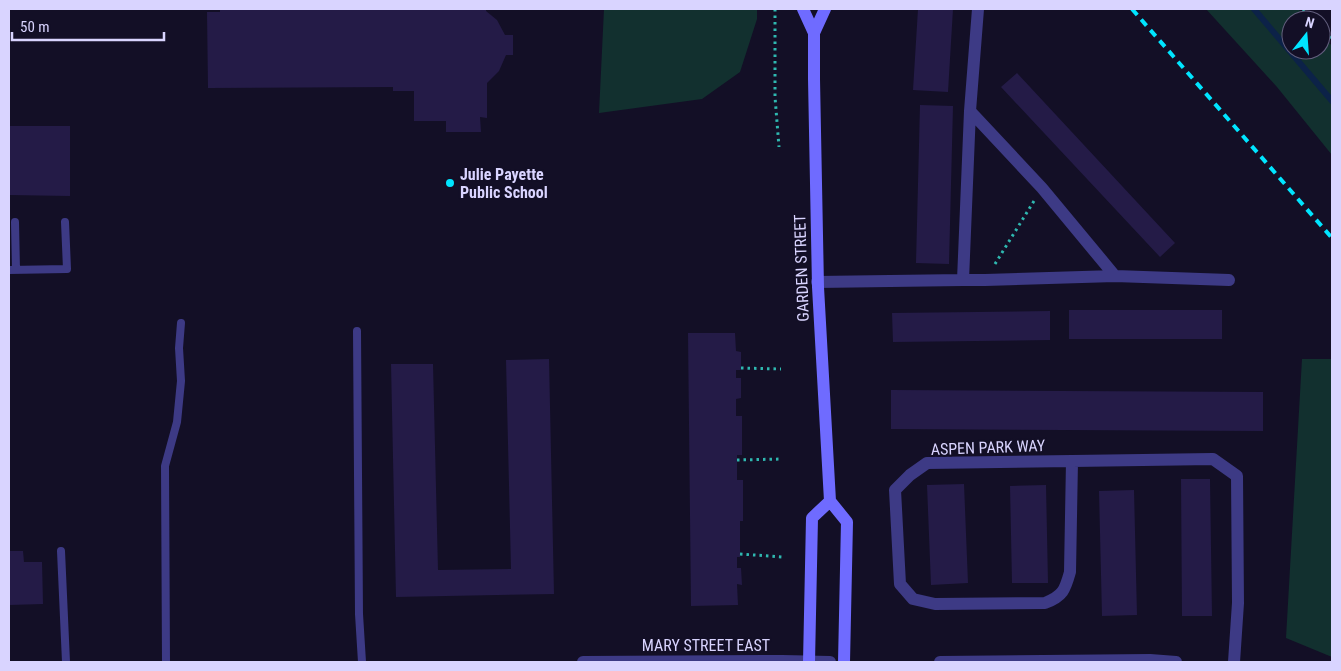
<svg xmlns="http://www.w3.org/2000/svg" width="1341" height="671" font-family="'Roboto Condensed',sans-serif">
<rect width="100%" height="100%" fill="#130f26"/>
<path fill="#12302f" d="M 604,9 L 757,9 L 757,19 L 740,72 L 702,99 L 599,113 Z
M 1206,9 L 1298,9 L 1309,20 L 1291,20 L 1291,50 L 1321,50 L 1321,34 L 1332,46 L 1332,155 L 1277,87 Z
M 1302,359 L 1332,359 L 1332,657 L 1286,638 Z"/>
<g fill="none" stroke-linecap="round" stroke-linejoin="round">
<path stroke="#0c2248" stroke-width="6" d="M 1254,9 L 1332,101"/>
</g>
<path fill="#241b47" d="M 220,9 L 486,9 L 486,11 L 497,20 L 505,35 L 513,35 L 513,55 L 506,55 L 499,71 L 487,83 L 487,118 L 480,117 L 481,132 L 446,132 L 446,121 L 414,121 L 414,91 L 393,91 L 393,87 L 208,88 L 207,12 L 220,12 Z
M 918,9 L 953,9 L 948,92 L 913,90 Z
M 1017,73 L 1175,243 L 1160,257 L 1001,87 Z
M 920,105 L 953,106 L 949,264 L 916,263 Z
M 9,126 L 70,126 L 70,196 L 9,195 Z
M 1069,310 L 1222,310 L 1222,339 L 1069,339 Z
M 1050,311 L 1050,340 L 893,342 L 892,313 Z
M 688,333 L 735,333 L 736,351 L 741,352 L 741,370 L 736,370 L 736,378 L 741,378 L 741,398 L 736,399 L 736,416 L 742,416 L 742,455 L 737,455 L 737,480 L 743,480 L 743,521 L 740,521 L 740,557 L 737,557 L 737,568 L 741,568 L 742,585 L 737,584 L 738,605 L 691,606 Z
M 549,359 L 554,594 L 396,597 L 391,364 L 433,364 L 438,570 L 511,569 L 506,360 Z
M 891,390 L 1263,392 L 1263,431 L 891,429 Z
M 1181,479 L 1210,479 L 1212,616 L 1182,616 Z
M 964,484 L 968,583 L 931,585 L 927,485 Z
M 1046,485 L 1048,583 L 1012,583 L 1010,486 Z
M 1134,490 L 1137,615 L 1102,616 L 1099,491 Z
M 9,551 L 23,551 L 24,562 L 42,562 L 43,604 L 9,605 Z"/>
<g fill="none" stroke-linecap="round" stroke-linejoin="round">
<path stroke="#2fb8b0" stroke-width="3" stroke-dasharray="2.5 4" stroke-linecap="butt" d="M 775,9 L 775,97 L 779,147
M 1303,9 L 1313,20
M 1321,27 L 1332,38
M 995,264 L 1034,201
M 741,368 L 781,369
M 737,460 L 782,459
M 740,554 L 783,557"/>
<path stroke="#3d3a85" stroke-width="8" d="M 15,222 L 16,270
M 9,270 L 67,269 L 65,222
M 357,331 L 359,614 L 362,662
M 61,551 L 66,662
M 166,662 L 165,466 L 177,422 L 181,381 L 179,348 L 181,323"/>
<path stroke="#3d3a85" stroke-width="12" d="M 978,9 L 970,111 L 963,280 L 985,280 L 1115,276 L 1229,280
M 970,111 L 1042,188 L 1115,276
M 817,282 L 963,280
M 1072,461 L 1070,572 C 1065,590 1063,596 1045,603 L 935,604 L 913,599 L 900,584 L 895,490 L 910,475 L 927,463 Z
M 1072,461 L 1213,459 L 1237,476 L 1238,603 L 1234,662
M 583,662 L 782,661 L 830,662
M 940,662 L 1150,660 L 1176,662"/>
<path stroke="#6f6bff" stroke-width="12" d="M 803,9 L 814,33
M 825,9 L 814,33 L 814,79 L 818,287 L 830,501 L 847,522 L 844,662
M 809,662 L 812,518 L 830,501"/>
<path stroke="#00e5ff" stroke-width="4" stroke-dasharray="8 6" stroke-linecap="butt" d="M 1132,9 L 1332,238"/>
</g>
<circle fill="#00e5ff" stroke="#130f26" stroke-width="2" cx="450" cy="183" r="5"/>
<g text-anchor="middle" stroke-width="4" stroke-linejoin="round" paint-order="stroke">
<g font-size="16" font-weight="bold" fill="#d9d4ff" stroke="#130f26" text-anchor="start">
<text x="460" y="180">Julie Payette<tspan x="460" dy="18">Public School</tspan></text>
</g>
<g font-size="16" fill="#d9d4ff" stroke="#130f26">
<text transform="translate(801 268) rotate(-92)" y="6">GARDEN STREET</text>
<text transform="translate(988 447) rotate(-2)" y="6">ASPEN PARK WAY</text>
<text x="706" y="651">MARY STREET EAST</text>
</g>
</g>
<rect width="1341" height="671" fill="none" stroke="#d9d4ff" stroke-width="20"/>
<g transform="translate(1306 35) rotate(17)"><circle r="24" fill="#130f26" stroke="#625e7d"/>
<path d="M0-4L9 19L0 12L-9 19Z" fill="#00e5ff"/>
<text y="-8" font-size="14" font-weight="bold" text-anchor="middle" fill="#d9d4ff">N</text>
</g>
<path d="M12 32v8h152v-8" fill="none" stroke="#d9d4ff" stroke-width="2.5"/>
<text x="20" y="32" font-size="15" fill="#d9d4ff" stroke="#130f26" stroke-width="4" paint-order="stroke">50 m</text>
</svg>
